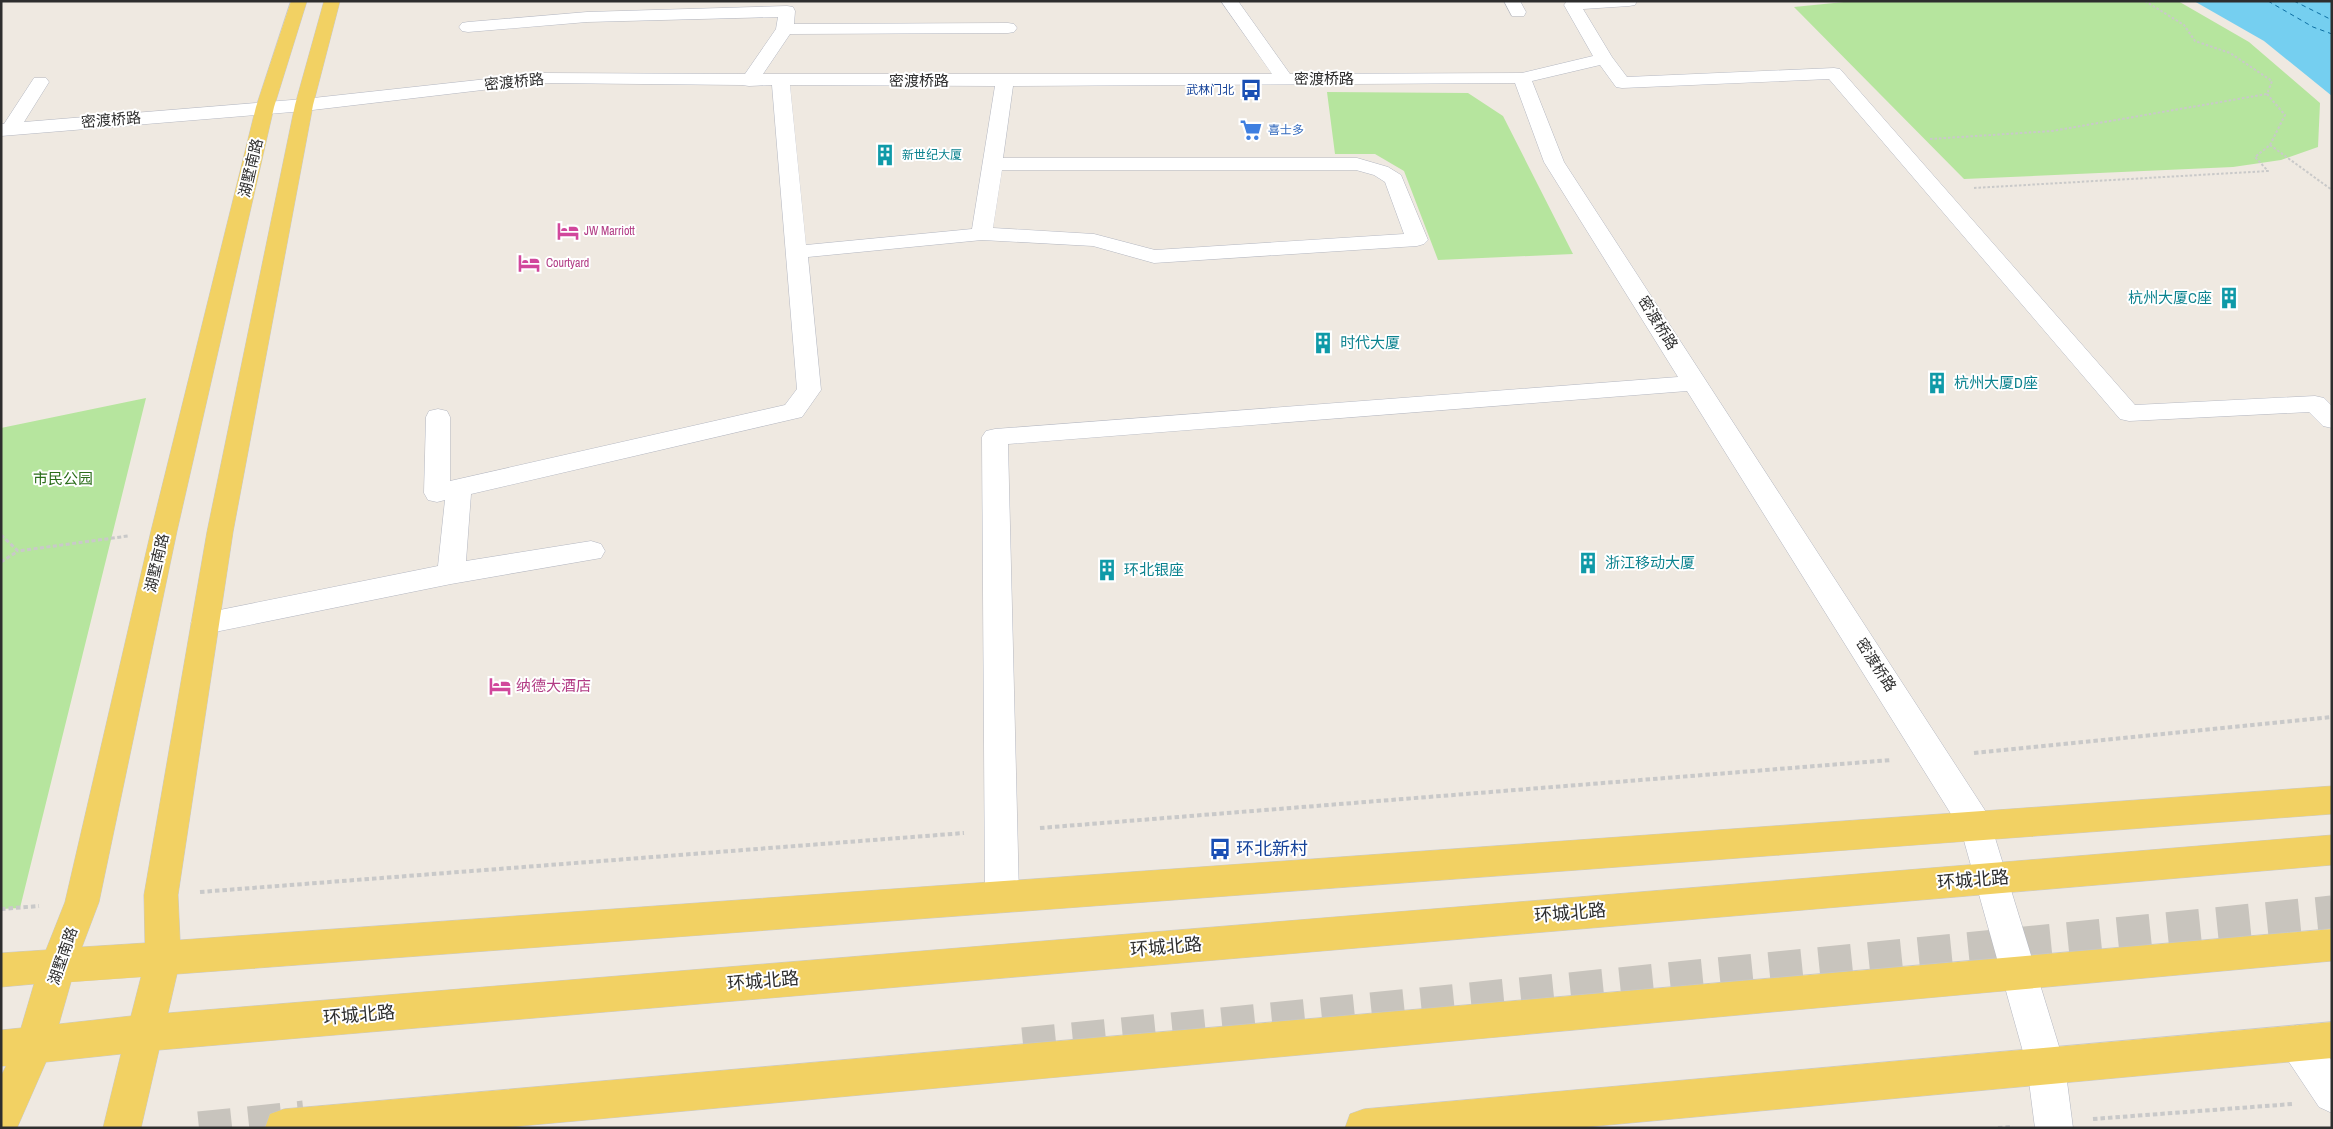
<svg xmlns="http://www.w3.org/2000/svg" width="2333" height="1129" font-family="'Archivo Narrow','Noto Sans SC',sans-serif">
<rect width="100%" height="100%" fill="#efe9e1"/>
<path fill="#b6e59e" d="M 1854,1 L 2178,1 L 2249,42 L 2320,103 L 2318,147 L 2281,160 L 2233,167 L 1964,179 L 1794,7 Z
M 1327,92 L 1468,93 L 1503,116 L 1573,254 L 1438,260 L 1404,171 L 1375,154 L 1335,154 Z
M 146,398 L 20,908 L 1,909 L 1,428 Z"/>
<path fill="#75cff0" d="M 2194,1 L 2332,1 L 2332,96 L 2264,41 Z"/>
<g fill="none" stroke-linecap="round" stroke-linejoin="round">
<path stroke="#0d6fa3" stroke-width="1" stroke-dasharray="4.5 4" stroke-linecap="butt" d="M 2268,1 L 2313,27 L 2332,34
M 2294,1 L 2332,20"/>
<path stroke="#c8c4bd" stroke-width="33" stroke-dasharray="33 17" stroke-linecap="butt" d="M 1023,1044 L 2332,912
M 199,1128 L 304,1117"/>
<g stroke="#b4b7c1" stroke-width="1">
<path id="minor" d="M 1221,1 L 1238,1 L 1290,74 L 1522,73 L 1593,56 L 1564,5 L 1567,1 L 1637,1 L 1635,5 L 1629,6 L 1583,9 L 1612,57 L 1627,77 L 1834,68 L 1840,69 L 2135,405 L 2315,396 L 2324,398 L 2332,406 L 2332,428 L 2323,426 L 2309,412 L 2129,421 L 2120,419 L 1829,79 L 1622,88 L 1616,87 L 1600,65 L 1532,81 L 1564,162 L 1988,815 L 2065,1066 L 2073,1128 L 2035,1128 L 2027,1066 L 1961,830 L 1687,391 L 1008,444 L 1019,896 L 1014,907 L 1002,912 L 990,907 L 985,896 L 982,437 L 986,431 L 995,429 L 1678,377 L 1544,162 L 1515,83 L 1013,86 L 1003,158 L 1357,158 L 1388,167 L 1401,175 L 1428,240 L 1424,244 L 1417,246 L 1154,263 L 1093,246 L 982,240 L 808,257 L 821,390 L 802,417 L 471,494 L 466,561 L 591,541 L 601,544 L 605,551 L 601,558 L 451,584 L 205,634 L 195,631 L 191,623 L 195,615 L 438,566 L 445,500 L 437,502 L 428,500 L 424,493 L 426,417 L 429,411 L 438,409 L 447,411 L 450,417 L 450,481 L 785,405 L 797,389 L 772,85 L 749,86 L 742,85 L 542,83 L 304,111 L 1,136 L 1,124 L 4,124 L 34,78 L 46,78 L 49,82 L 24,122 L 304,99 L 542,73 L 745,74 L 776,29 L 778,17 L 587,22 L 468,32 L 462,31 L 459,27 L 462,23 L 468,22 L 587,12 L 787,6 L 793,7 L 795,11 L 794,24 L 1008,23 L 1014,24 L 1017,28 L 1014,32 L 1008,33 L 790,34 L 763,74 L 1272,74 ZM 790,85 L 995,86 L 972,229 L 806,245 ZM 1002,170 L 1356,170 L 1374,175 L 1385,182 L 1404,234 L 1155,250 L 1094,234 L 993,228 Z
M 1504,1 L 1520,1 L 1526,12 L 1524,16 L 1512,16 Z
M 2298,1025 L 2311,1030 L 2332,1061 L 2332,1113 L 2319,1107 L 2285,1056 L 2280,1043 L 2285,1030 Z"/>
</g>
<g stroke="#c9c9c9" stroke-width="1">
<path id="major" d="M 291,1 L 307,1 L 274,107 L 177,531 L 99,902 L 82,947 L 145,943 L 144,895 L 207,532 L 295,105 L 324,1 L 340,1 L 313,105 L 233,532 L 178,895 L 180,940 L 2332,786 L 2332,814 L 177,974 L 168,1013 L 2332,835 L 2332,865 L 159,1050 L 141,1128 L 103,1128 L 121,1054 L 46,1062 L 17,1128 L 1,1128 L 1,1076 L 6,1066 L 1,1066 L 1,1030 L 21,1028 L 34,984 L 1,987 L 1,953 L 46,950 L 65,902 L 151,531 L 256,107 ZM 141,977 L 131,1016 L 59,1024 L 71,982 Z
M 2332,929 L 2332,961 L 499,1128 L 265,1128 L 270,1114 L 284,1109 Z
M 2332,1022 L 2332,1058 L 1576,1128 L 1345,1128 L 1350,1114 L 1364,1109 Z"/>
</g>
<path stroke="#c9c9c9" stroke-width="2" stroke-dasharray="2.5 2" stroke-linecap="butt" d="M 1930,139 L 2052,131 L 2267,94
M 2270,145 L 2332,190
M 1974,188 L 2268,171 L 2255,157 L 2270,145 L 2285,115 L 2267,94 L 2272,81 L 2230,53 L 2195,41 L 2184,25 L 2145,1"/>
<path stroke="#c9c9c9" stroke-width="3" stroke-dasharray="4 2.5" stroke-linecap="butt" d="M 1,535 L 18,551 L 128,536
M 1,562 L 18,551"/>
<path stroke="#c9c9c9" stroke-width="4" stroke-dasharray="4.5 3" stroke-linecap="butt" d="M 1974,753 L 2332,717
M 1040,828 L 1891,760
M 200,892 L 964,833
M 1,909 L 39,906
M 2093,1119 L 2292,1104
M 1998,1128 L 2013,1127"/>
<use href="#minor" fill="#fff" fill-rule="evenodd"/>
<use href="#major" fill="#f2d163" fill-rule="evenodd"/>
</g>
<defs>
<g id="bus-bare" transform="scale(1.725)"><path d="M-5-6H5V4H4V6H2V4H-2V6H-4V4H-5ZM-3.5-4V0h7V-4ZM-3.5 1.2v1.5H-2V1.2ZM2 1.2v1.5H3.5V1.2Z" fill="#1a4fb4" stroke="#fff" stroke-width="2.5" paint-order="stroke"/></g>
<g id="supermarket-bare" transform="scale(1.725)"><path d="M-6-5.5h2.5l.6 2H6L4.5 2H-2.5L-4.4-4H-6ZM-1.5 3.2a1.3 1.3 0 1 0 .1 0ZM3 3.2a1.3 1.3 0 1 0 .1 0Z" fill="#3f7fe0" stroke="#fff" stroke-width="2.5" paint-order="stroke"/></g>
<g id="building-bare" transform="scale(1.725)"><path d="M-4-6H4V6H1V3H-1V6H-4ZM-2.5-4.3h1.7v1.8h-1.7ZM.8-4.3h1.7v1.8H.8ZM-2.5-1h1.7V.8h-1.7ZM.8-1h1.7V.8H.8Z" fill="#0f9aa8" stroke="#fff" stroke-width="2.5" paint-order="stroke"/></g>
<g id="hotel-bare" transform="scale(1.725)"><path d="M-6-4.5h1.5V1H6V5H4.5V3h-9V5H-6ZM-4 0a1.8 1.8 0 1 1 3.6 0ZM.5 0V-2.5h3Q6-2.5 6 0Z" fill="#d1479c" stroke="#fff" stroke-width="2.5" paint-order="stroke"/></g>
</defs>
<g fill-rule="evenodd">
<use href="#bus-bare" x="1251" y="90"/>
<use href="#supermarket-bare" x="1251" y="130"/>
<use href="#building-bare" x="885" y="155"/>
<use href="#hotel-bare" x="568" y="231"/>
<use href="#hotel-bare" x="529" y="263"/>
<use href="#building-bare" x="2229" y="298"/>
<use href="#building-bare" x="1323" y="343"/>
<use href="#building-bare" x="1937" y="383"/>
<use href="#building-bare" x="1588" y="563"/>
<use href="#building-bare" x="1107" y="570"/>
<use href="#hotel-bare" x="500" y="686"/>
<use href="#bus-bare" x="1220" y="849"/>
</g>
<g text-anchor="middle" stroke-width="4" stroke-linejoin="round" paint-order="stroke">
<g font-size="12" fill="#164399" stroke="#fff" text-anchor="end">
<text x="1234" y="94">武林门北</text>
</g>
<g font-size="12" fill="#366cbe" stroke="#fff" text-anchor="start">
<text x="1268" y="134">喜士多</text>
</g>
<g font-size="12" fill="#0d838f" stroke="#fff" text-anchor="start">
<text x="902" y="159">新世纪大厦</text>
</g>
<g font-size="12" fill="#b23c85" stroke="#fff" text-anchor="start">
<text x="584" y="235">JW Marriott</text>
<text x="546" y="267">Courtyard</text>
</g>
<g font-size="15" fill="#2e2e2e" stroke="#fff">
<text x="1324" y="84">密渡桥路</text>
<text x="919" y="86">密渡桥路</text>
<text transform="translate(514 82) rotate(-6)" y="5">密渡桥路</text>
<text transform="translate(111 120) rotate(-5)" y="5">密渡桥路</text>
<text transform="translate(251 168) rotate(-77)" y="5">湖墅南路</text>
<text transform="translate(1658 323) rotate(58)" y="5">密渡桥路</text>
<text transform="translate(157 563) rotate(-77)" y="5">湖墅南路</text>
<text transform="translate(1876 665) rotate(57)" y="5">密渡桥路</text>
<text transform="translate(63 956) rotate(-71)" y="5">湖墅南路</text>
</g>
<g font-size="15" fill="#0d838f" stroke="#fff" text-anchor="start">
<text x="2212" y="303" text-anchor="end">杭州大厦C座</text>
<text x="1340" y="348">时代大厦</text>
<text x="1954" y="388">杭州大厦D座</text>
<text x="1605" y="568">浙江移动大厦</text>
<text x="1124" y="575">环北银座</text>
</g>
<g font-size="15" fill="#2c6e1b" stroke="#fff">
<text x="63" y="484">市民公园</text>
</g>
<g font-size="15" fill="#b23c85" stroke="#fff" text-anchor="start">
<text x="516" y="691">纳德大酒店</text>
</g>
<g font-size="18" fill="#164399" stroke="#fff" text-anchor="start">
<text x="1236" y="855">环北新村</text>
</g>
<g font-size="18" fill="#2e2e2e" stroke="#fff">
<text transform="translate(1973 880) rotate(-5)" y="6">环城北路</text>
<text transform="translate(1570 913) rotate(-5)" y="6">环城北路</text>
<text transform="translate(1166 947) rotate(-5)" y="6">环城北路</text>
<text transform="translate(763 981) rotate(-5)" y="6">环城北路</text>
<text transform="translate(359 1015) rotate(-5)" y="6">环城北路</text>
</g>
</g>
<rect width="2333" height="1129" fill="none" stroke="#2e2e2e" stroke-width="5"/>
</svg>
